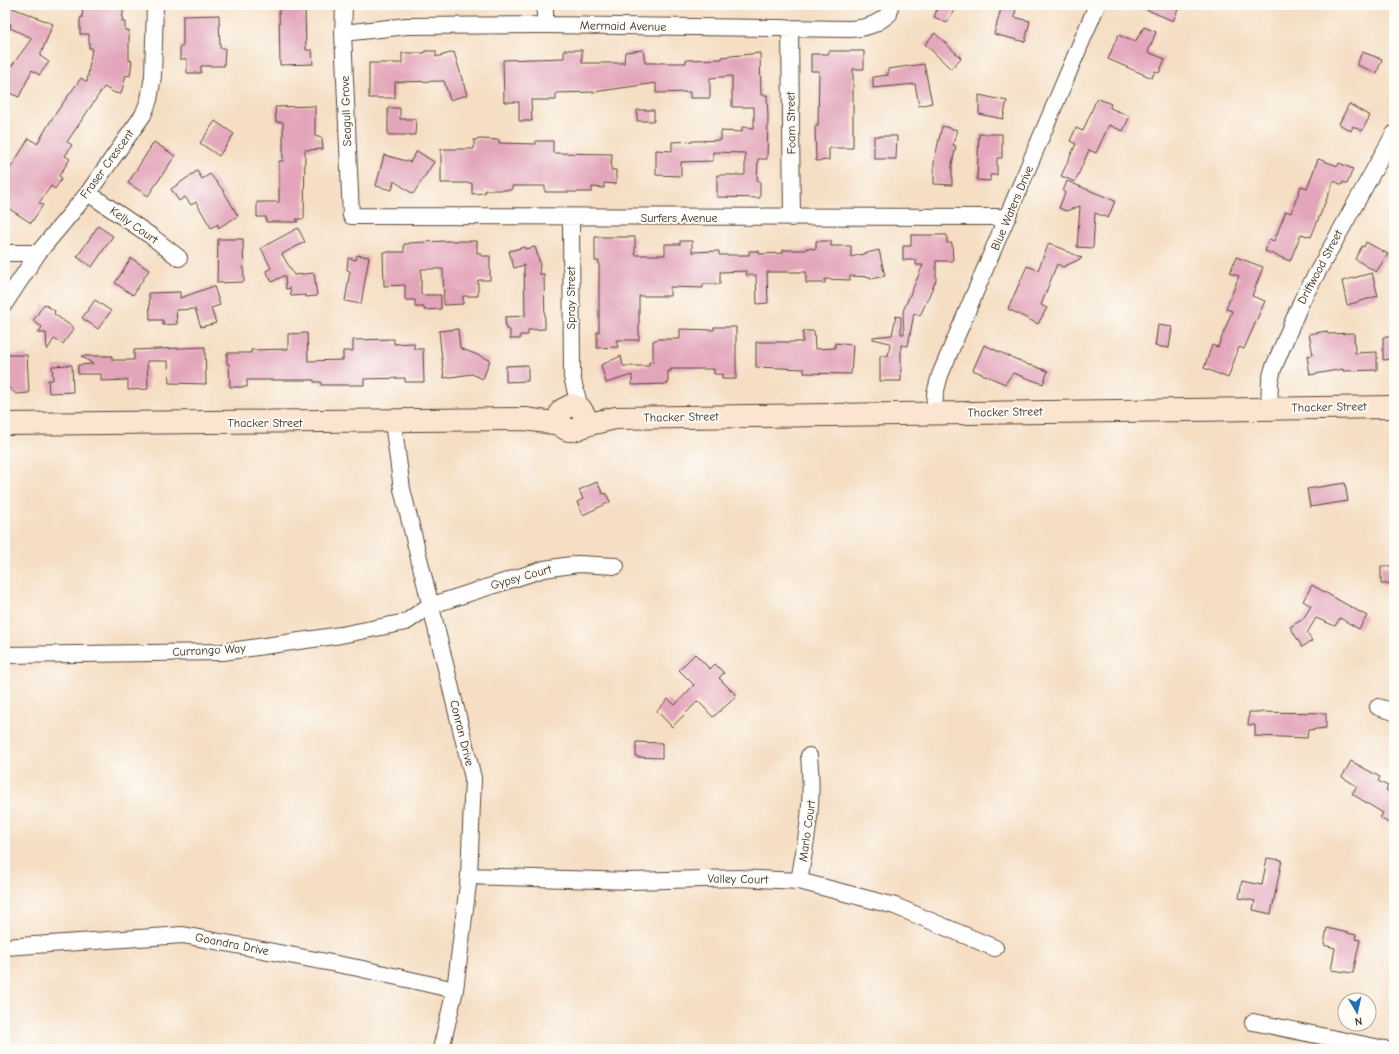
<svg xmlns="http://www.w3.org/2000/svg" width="1399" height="1054" font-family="'Comic Neue',sans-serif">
<rect width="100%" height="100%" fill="#fdfcf7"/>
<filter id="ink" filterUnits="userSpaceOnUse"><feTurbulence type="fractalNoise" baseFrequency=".025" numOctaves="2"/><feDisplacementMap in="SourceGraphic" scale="8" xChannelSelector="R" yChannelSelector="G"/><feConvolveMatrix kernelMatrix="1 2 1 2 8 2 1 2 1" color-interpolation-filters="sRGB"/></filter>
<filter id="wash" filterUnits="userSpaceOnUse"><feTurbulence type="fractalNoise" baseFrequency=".012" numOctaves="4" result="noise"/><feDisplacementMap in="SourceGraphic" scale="16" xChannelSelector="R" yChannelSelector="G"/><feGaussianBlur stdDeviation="0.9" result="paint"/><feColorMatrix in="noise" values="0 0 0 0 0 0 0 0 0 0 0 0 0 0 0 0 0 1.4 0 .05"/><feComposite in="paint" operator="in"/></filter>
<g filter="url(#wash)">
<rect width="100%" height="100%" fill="#f5dec3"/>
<g id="blocks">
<path fill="#e3a5ba" d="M 5,5 L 53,24 L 40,56 L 49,62 L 39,75 L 32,70 L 19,97 L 5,91 L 5,70 L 8,71 L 32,38 L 10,28 L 11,24 L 5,21 Z
M 83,5 L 124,5 L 122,22 L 125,22 L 125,30 L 129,30 L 129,60 L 132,61 L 130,76 L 126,75 L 121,94 L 115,93 L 104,87 L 67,142 L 72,145 L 65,156 L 70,159 L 59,176 L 62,178 L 55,189 L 51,186 L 39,203 L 43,205 L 31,223 L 5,206 L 5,177 L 29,138 L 37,144 L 53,117 L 81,78 L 87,82 L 92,48 L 89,48 L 89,34 L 80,34 L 80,18 L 82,18 Z
M 939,5 L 957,5 L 947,23 L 934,17 Z
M 1002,5 L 1017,5 L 1014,17 L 1030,21 L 1025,42 L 994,34 Z
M 1136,5 L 1180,5 L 1173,21 Z
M 305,7 L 306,50 L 312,50 L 313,64 L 280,65 L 279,8 Z
M 219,15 L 220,48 L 225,48 L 224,66 L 201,66 L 201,73 L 187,73 L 187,59 L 180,59 L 180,46 L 183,46 L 183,16 Z
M 1144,27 L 1156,32 L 1148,52 L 1165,59 L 1159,73 L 1155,71 L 1152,78 L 1108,59 L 1118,35 L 1135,42 Z
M 935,33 L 961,58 L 951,69 L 925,44 Z
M 564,50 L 582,50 L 582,63 L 624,63 L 625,52 L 643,50 L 645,63 L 686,63 L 686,60 L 722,59 L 722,57 L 760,53 L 761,95 L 767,95 L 768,118 L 767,159 L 758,159 L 757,181 L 760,181 L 760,198 L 717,197 L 717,175 L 745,175 L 745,153 L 713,152 L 713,161 L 681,162 L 681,176 L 656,175 L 656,150 L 672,151 L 672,142 L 721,140 L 721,131 L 742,132 L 742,127 L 754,128 L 754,107 L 732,107 L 732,76 L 710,78 L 710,98 L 690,98 L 690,92 L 656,93 L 656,83 L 594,92 L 556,93 L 556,100 L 531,100 L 532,121 L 519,121 L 519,102 L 504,102 L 503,60 L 564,58 Z
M 425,51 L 436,51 L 436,57 L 454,52 L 467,95 L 450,100 L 444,81 L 395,82 L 395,98 L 369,98 L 369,63 L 402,63 L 402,53 L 425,53 Z
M 829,51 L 864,51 L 864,69 L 853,69 L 853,148 L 829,148 L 829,160 L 816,161 L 815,126 L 818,126 L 819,71 L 811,71 L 811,54 L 829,54 Z
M 1362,52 L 1382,59 L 1377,73 L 1357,65 Z
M 924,64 L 932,103 L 919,106 L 915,84 L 873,88 L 873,77 L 888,75 L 888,69 Z
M 979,95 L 1007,101 L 1003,119 L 979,114 Z
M 1097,98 L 1111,104 L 1110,108 L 1130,116 L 1123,131 L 1109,125 L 1096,153 L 1089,150 L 1075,182 L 1061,176 L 1076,144 L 1070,141 L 1076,128 L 1083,131 Z
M 1349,104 L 1370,116 L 1362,131 L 1353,126 L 1351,131 L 1339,124 Z
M 315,106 L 315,136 L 322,138 L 323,149 L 305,150 L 304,219 L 296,219 L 298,222 L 266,222 L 266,217 L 257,217 L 257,202 L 279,202 L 279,161 L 283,161 L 283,122 L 276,122 L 275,107 Z
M 388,108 L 400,108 L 400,119 L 416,119 L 415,135 L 388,135 Z
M 637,110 L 654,110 L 654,121 L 637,121 Z
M 215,121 L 234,134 L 219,156 L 200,143 Z
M 942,126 L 957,130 L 953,145 L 956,146 L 952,164 L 952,185 L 934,184 L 934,162 Z
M 979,134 L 1002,134 L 1002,158 L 997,158 L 997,175 L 990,175 L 990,181 L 977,180 Z
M 874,136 L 897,136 L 896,159 L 874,159 Z
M 481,139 L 499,140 L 499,143 L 536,144 L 536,141 L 553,141 L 553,153 L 612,154 L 611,170 L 616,170 L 616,184 L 604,183 L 604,188 L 592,187 L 592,192 L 545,192 L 545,186 L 512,186 L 512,190 L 485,190 L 485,193 L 472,194 L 472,183 L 441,183 L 441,149 L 474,149 L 474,140 Z
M 154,142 L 175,156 L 148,196 L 128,183 Z
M 417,151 L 434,162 L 413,194 L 394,181 L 392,190 L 376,186 L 384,155 L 410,162 Z
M 1318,159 L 1338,166 L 1339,163 L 1353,169 L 1347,184 L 1343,182 L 1342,185 L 1334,181 L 1311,237 L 1301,234 L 1290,261 L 1265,251 L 1269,239 L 1274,241 L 1286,211 L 1291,213 L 1301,186 L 1307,188 Z
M 197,171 L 202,179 L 210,174 L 223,190 L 238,216 L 218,228 L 218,224 L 211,228 L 196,202 L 191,205 L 185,197 L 179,201 L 171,189 Z
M 1067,181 L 1115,201 L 1108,218 L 1095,213 L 1093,248 L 1077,247 L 1080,206 L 1066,211 L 1059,208 L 1065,193 L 1063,191 Z
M 98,226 L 113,236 L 92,267 L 77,257 Z
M 298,228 L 305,242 L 282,254 L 294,275 L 314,273 L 317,296 L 306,297 L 306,295 L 291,296 L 290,288 L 286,289 L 285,275 L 272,282 L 266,271 L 271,268 L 261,248 Z
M 911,235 L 947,235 L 947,243 L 952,243 L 953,261 L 936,261 L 936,280 L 920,316 L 914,313 L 908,346 L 901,345 L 901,381 L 880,381 L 880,356 L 888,356 L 890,343 L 873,339 L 873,337 L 892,335 L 896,316 L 901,317 L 901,334 L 904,334 L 903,311 L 923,265 L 916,265 L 916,260 L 903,260 L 903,246 L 911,246 Z
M 595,237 L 635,237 L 635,255 L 665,255 L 665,244 L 680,244 L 680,241 L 692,241 L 692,252 L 719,251 L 719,255 L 749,255 L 749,251 L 759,251 L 759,254 L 783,253 L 783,250 L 806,250 L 806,248 L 816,249 L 816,241 L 831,241 L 831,246 L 851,246 L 851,257 L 879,250 L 885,276 L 871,279 L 871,277 L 850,276 L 850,280 L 825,279 L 825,283 L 806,283 L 806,272 L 767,272 L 768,303 L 757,304 L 756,275 L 746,275 L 746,271 L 720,272 L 720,284 L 703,284 L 703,288 L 670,287 L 670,296 L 639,296 L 639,340 L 616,340 L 618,347 L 597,348 L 597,332 L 599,332 L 599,261 L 595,261 Z
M 218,239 L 243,239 L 244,282 L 217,283 Z
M 443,241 L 477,241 L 477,253 L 481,253 L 481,256 L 490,256 L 490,280 L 478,280 L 478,296 L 463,296 L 463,304 L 444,305 L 443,269 L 421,269 L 421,295 L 441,295 L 441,309 L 424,310 L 424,307 L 415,307 L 415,300 L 405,300 L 405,285 L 384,286 L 383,252 L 404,252 L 404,244 L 409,244 L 409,243 Z
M 1366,242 L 1388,254 L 1376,272 L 1355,259 L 1362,246 L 1364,247 Z
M 1049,243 L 1082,258 L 1063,267 L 1057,264 L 1041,305 L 1047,308 L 1038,324 L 1008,309 L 1027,266 L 1038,270 Z
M 525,247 L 525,249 L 535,247 L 540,263 L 539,274 L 544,274 L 545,329 L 528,330 L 528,335 L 520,335 L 520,339 L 510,339 L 510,330 L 506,329 L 505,317 L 525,316 L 524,265 L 514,268 L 509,251 Z
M 357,255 L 369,257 L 361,304 L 345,301 L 350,271 L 347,270 L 348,258 L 356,260 Z
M 1236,257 L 1263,267 L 1252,296 L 1265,301 L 1244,349 L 1239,347 L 1228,378 L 1204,368 L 1212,345 L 1218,347 L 1232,311 L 1226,309 L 1239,276 L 1230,273 Z
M 131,258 L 149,270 L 133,295 L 115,283 Z
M 1372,273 L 1378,296 L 1347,305 L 1342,281 Z
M 214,286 L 220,305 L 211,308 L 216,323 L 201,327 L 195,309 L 176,310 L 177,324 L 163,325 L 163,320 L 150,320 L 149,293 L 180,292 L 180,298 Z
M 95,300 L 111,311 L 98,329 L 82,318 Z
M 44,304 L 55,311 L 54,314 L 74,328 L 63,344 L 54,339 L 47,350 L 46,333 L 38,333 L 42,327 L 33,321 Z
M 1158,325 L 1172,327 L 1169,348 L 1155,346 Z
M 714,327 L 736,327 L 736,379 L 722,379 L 722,374 L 714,374 L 714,369 L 671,369 L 671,371 L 668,371 L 668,384 L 632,385 L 632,375 L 606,383 L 601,365 L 621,356 L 623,366 L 649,366 L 649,362 L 653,362 L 653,341 L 658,339 L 680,339 L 680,329 L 714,330 Z
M 458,329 L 460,348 L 490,360 L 483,379 L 472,374 L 444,378 L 439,331 Z
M 803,331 L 814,331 L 815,349 L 835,348 L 835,343 L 853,345 L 851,374 L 804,373 L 804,369 L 756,367 L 756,342 L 803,342 Z
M 1327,331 L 1328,334 L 1354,333 L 1355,353 L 1377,352 L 1377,370 L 1343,371 L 1343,369 L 1310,375 L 1307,356 L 1313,355 L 1309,334 Z
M 307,333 L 308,361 L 343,360 L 343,351 L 353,351 L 353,340 L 394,339 L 394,344 L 414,343 L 414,349 L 423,349 L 424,382 L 405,382 L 405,378 L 364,379 L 364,385 L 321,385 L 321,382 L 314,382 L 314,380 L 247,380 L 247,387 L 230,387 L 229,364 L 227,364 L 227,353 L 251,353 L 251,350 L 288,349 L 288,334 Z
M 1383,337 L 1394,337 L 1394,359 L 1383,360 Z
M 984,345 L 1031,366 L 1031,365 L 1048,371 L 1043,384 L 1013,373 L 1005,384 L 973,370 Z
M 205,347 L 206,384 L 169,383 L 168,361 L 147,361 L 148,389 L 128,390 L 128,380 L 101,381 L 101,374 L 78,374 L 78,365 L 93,364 L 81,356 L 112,356 L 112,360 L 134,360 L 134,350 Z
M 9,355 L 27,355 L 29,393 L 16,394 L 5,384 L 5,360 Z
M 72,365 L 73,392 L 49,393 L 48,380 L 53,380 L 52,366 Z
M 528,365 L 528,381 L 506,382 L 506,366 Z
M 597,482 L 603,494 L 606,493 L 610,502 L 583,515 L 577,502 L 583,499 L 579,490 Z
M 1345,483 L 1348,501 L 1310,507 L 1307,489 Z
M 1381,566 L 1394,566 L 1394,584 L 1381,584 Z
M 1312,585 L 1367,616 L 1359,629 L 1340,618 L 1335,626 L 1316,618 L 1307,633 L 1312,641 L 1302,647 L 1290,627 L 1303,619 L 1311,606 L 1303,601 Z
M 695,654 L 710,669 L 715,664 L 724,673 L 719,678 L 737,696 L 713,717 L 698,701 L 672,727 L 657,711 L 668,699 L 675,705 L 694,685 L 679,670 Z
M 1249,712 L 1326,713 L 1326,728 L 1308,730 L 1307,738 L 1255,736 L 1255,725 L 1248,725 Z
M 636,742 L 662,743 L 662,758 L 636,757 Z
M 1351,761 L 1380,777 L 1378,781 L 1388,786 L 1386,790 L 1394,794 L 1394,826 L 1380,818 L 1383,813 L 1352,794 L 1357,786 L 1342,777 Z
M 1267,858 L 1282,860 L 1271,914 L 1253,910 L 1255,901 L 1239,898 L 1242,881 L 1262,885 Z
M 1327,928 L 1356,935 L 1355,939 L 1360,940 L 1353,973 L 1331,970 L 1335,948 L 1324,945 Z"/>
</g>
</g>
<g filter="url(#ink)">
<use href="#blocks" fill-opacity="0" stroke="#574537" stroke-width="1"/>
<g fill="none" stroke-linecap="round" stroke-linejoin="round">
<g stroke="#574537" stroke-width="18">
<path id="street" d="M 344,5 L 343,33 L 351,216 L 1008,217
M 545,5 L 545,25
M 790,28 L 792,218
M 343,33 L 407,26 L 545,25 L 850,29 C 867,28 876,25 889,14 L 890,5
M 88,193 L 151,236 L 179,258
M 571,218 L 572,377 L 580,408
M 5,253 L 38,253
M 5,303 L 38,253 L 88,193 L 143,115 L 149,100 L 153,76 L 155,5
M 1269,408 L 1270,381 L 1273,369 L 1302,300 L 1394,134
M 934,413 L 935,394 L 940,375 L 1097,5
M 393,422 L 402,489 L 473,778 L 469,876 L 455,990 L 441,1049
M 5,655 L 223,652 L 341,635 L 406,622 L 429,606 L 544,569 L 578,564 L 616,566
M 1378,707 L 1394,712
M 469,876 L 630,881 L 739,878 L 799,881 L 895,906 L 995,948
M 799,881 C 807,835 814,803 809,756
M 5,947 L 183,935 L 358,968 L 455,990
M 1253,1022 L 1385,1049"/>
</g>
<g stroke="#574537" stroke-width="24">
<path id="secondary" d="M 5,424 L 525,419 L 561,424
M 582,426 L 585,416 L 580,408 L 572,405 L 562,410 C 557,418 561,431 572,430 C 577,430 580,427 584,426 C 594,422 605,421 615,418 L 1394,407"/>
</g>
<use href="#street" stroke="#fff" stroke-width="16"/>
<use href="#secondary" stroke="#fce5d0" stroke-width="22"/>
</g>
</g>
<g text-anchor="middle" stroke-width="4" stroke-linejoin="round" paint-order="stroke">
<g font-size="12" fill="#3b2a1e" stroke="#fdfcf7">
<text transform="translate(623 26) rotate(1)" y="4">Mermaid Avenue</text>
<text transform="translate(346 111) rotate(-92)" y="4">Seagull Grove</text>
<text transform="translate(791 123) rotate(-91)" y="4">Foam Street</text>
<text transform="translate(107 164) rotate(-54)" y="4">Fraser Crescent</text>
<text transform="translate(1012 208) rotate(-67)" y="4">Blue Waters Drive</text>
<text x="679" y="222">Surfers Avenue</text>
<text transform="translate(134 225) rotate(35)" y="4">Kelly Court</text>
<text transform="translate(1320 267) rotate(-62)" y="4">Driftwood Street</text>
<text transform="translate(571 298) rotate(-90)" y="4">Spray Street</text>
<text transform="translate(1329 407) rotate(-1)" y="4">Thacker Street</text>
<text transform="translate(1005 412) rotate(-1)" y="4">Thacker Street</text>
<text transform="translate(681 417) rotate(-1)" y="4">Thacker Street</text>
<text x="265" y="427">Thacker Street</text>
<text transform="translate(521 577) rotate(-16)" y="4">Gypsy Court</text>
<text transform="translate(209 650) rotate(-3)" y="4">Currango Way</text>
<text transform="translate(462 733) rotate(76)" y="4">Conran Drive</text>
<text transform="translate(807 831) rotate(-82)" y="4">Marlo Court</text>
<text transform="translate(738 879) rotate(1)" y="4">Valley Court</text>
<text transform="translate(232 944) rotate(11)" y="4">Goandra Drive</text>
</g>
</g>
<rect width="1399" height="1054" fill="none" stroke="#fdfcf7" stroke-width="20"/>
<g transform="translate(1357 1012) rotate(171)"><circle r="19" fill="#fdfcf7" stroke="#afa8a0"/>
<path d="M0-3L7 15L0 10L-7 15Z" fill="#1f6fb2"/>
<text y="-6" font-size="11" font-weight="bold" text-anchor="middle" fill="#3b2a1e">N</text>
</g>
</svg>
